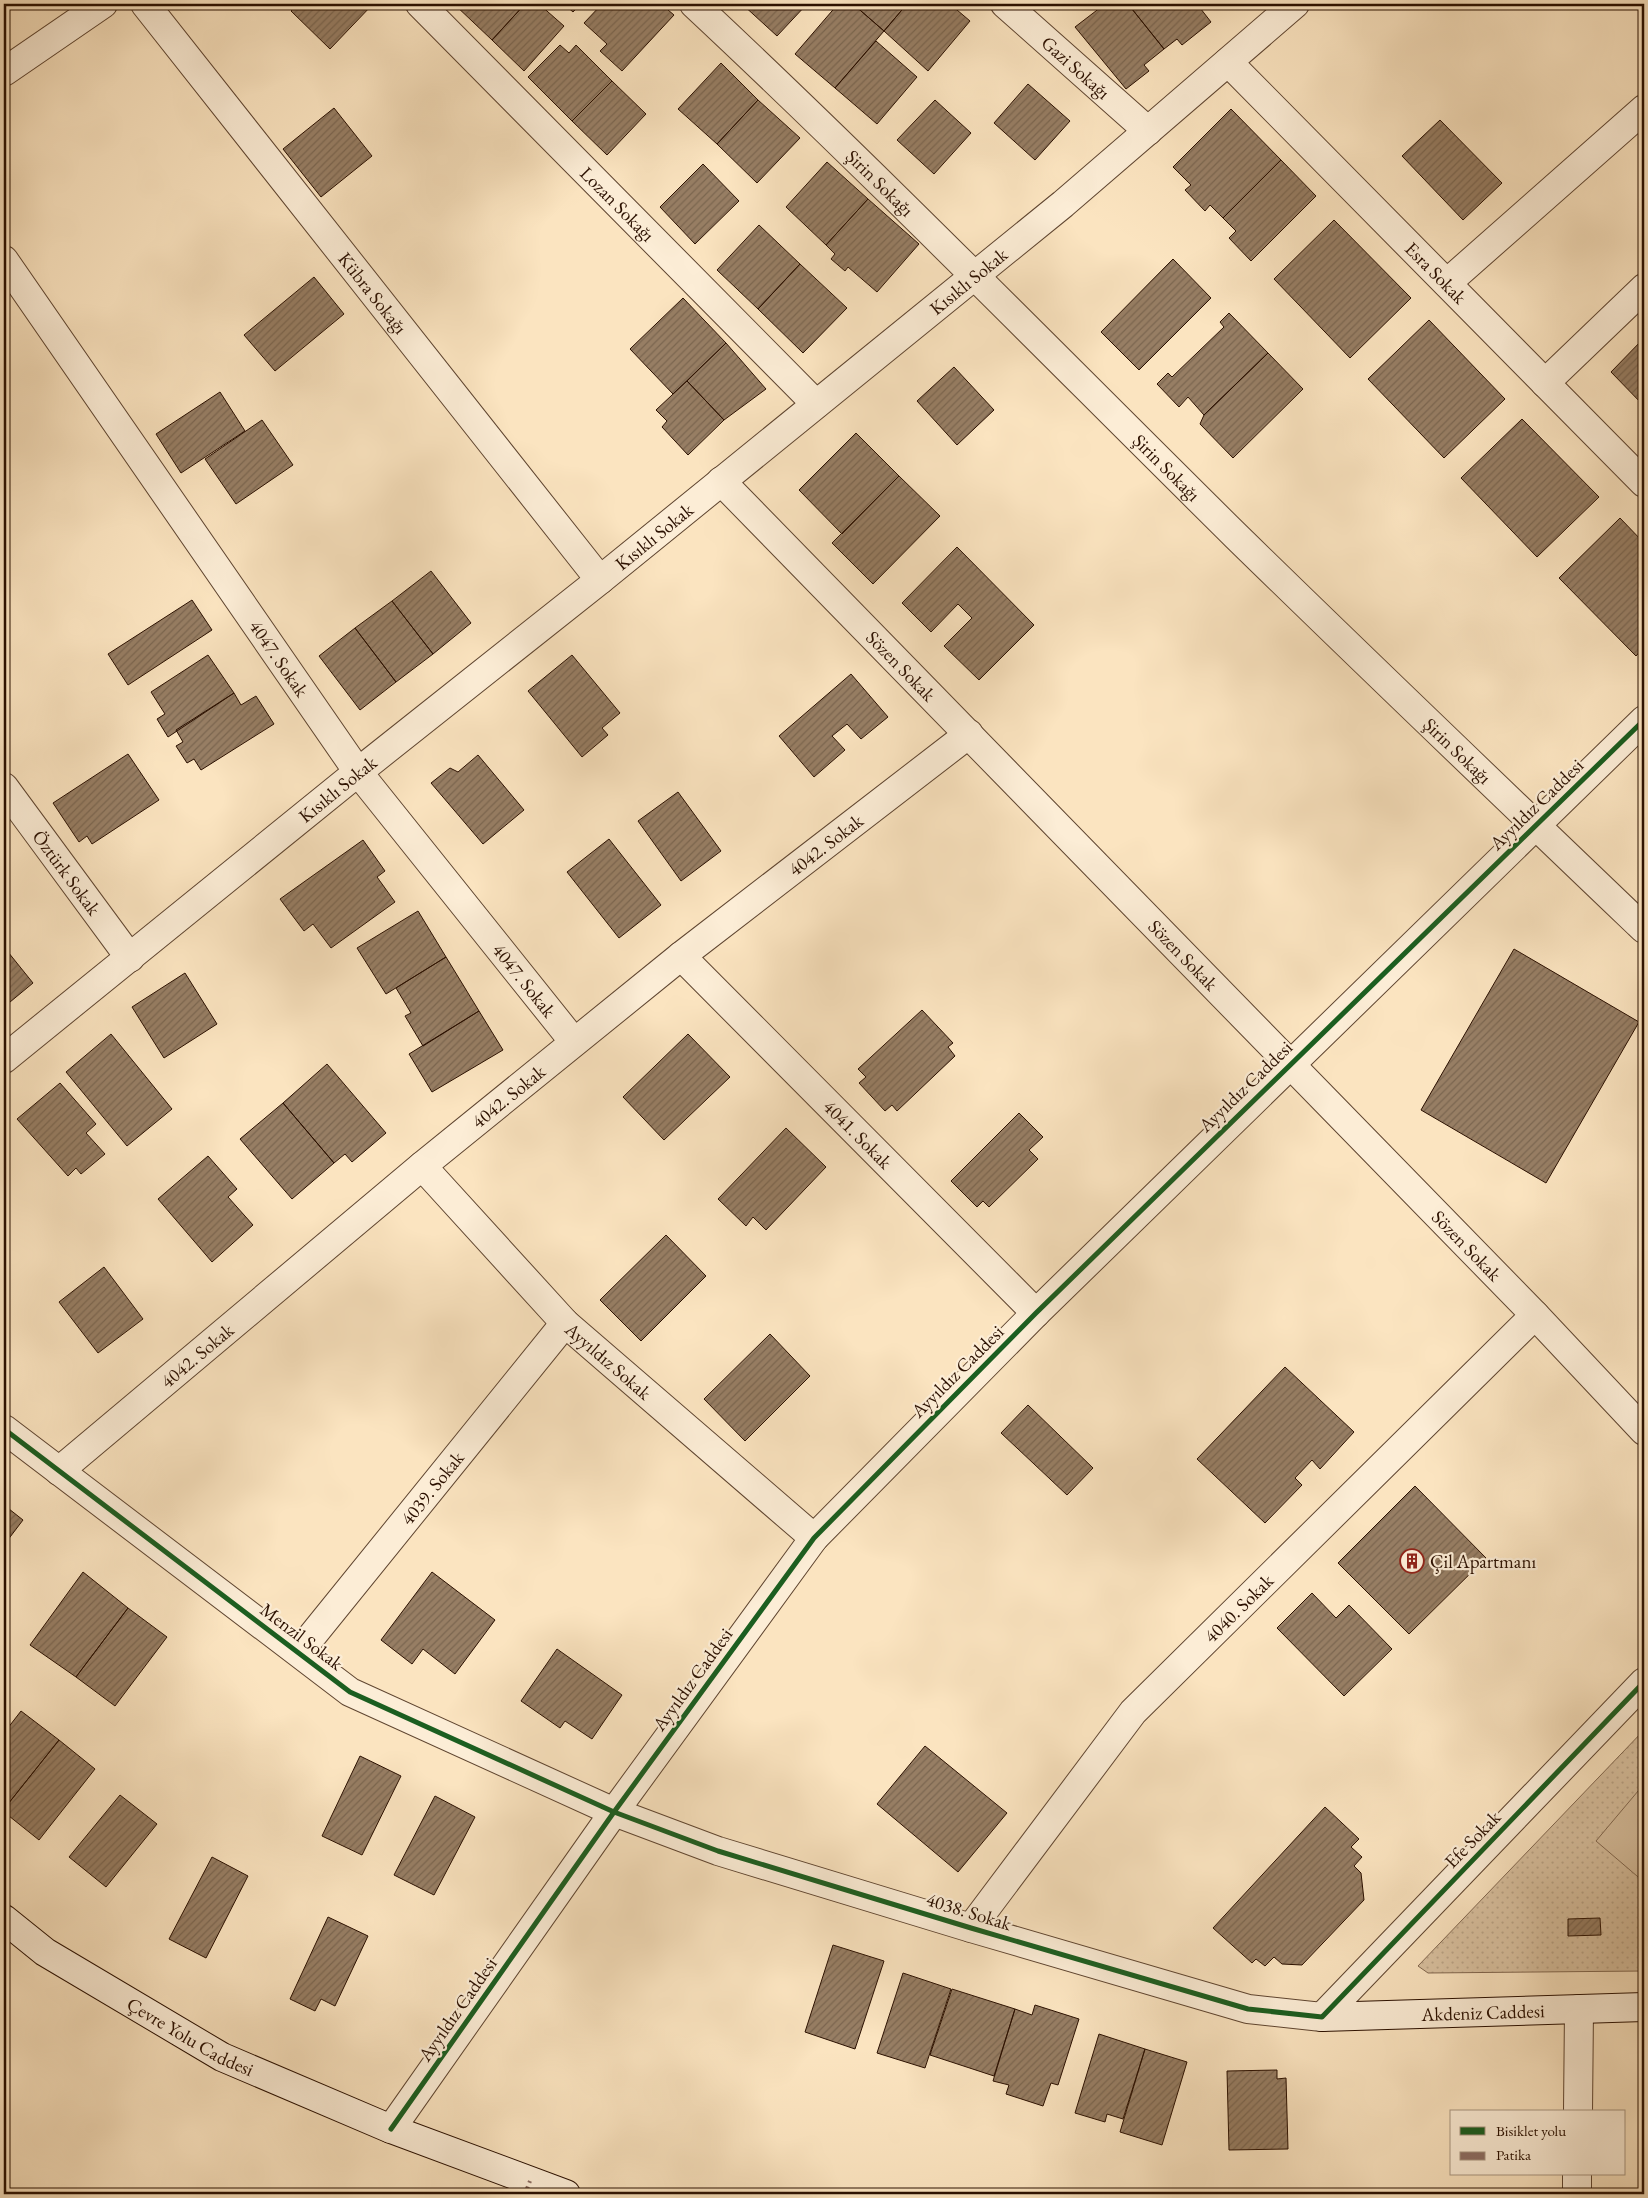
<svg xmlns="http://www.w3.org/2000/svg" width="1648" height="2198" font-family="'EB Garamond',serif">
<defs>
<pattern id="green-dots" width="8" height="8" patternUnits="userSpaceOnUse" patternTransform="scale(1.25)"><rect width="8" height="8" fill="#d8c09f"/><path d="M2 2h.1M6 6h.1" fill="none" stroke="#baa487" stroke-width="1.8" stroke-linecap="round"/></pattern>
<pattern id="building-hatch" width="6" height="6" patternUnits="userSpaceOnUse" patternTransform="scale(1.25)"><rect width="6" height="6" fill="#977e64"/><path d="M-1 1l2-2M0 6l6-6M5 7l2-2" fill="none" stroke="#7b6650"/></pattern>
</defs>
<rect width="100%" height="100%" fill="#fbe4c0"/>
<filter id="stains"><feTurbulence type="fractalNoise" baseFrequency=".004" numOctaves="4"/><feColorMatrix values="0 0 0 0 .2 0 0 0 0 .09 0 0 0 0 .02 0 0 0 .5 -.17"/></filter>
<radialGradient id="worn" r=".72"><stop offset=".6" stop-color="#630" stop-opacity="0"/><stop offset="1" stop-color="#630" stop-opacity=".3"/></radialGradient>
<path fill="url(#green-dots)" stroke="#826850" d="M 1644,1730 L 1644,1971 L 1428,1973 L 1418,1966 Z"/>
<path fill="#d8c09f" stroke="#826850" d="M 1644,1784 L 1644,1882 L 1596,1841 Z"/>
<path fill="url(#building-hatch)" stroke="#2b1000" d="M 298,4 L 373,4 L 330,49 L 291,11 Z
M 454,4 L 525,4 L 492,40 Z
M 525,4 L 539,4 L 564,26 L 524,71 L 492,40 Z
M 564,4 L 581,4 L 573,12 Z
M 602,4 L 661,4 L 674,15 L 622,71 L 600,51 L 607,44 L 584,23 Z
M 742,4 L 807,4 L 777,36 Z
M 838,4 L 853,4 L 884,31 L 835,88 L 795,54 Z
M 853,4 L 907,4 L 884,31 Z
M 907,4 L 950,4 L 970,21 L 928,71 L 884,31 Z
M 1105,4 L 1128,4 L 1164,49 L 1144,65 L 1149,71 L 1126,89 L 1075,27 Z
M 1128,4 L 1197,4 L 1211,22 L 1182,45 L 1177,39 L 1164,49 Z
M 876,41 L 917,77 L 877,124 L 835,88 Z
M 560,45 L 569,53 L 576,45 L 612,81 L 572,121 L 528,77 Z
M 721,63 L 758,100 L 717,144 L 678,109 Z
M 612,81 L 646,114 L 607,155 L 572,121 Z
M 1028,84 L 1070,121 L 1035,160 L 994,123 Z
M 758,100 L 800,138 L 757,183 L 717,144 Z
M 935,100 L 971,133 L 934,174 L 897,140 Z
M 334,108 L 372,156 L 321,197 L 283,149 Z
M 1231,109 L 1281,160 L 1223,218 L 1210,205 L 1205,211 L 1185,190 L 1191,185 L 1173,167 Z
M 1440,120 L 1502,183 L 1463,220 L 1402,156 Z
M 1281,160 L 1316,196 L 1251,261 L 1229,238 L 1236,231 L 1223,218 Z
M 827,162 L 868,199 L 826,245 L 786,207 Z
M 703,164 L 739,201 L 695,244 L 660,207 Z
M 868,199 L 919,244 L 877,292 L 848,267 L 845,271 L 831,259 L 835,254 L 826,245 Z
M 1334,220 L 1411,298 L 1350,358 L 1274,279 Z
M 759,225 L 800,264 L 758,309 L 717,270 Z
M 1173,259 L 1211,298 L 1139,370 L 1101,332 Z
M 800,264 L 847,308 L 803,353 L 758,309 Z
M 314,277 L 344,314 L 275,371 L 244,335 Z
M 683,298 L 726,343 L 673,394 L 630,349 Z
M 1229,313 L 1268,353 L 1204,415 L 1188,397 L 1179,407 L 1157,384 L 1168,373 L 1172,377 L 1224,327 L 1220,322 Z
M 1429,320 L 1505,399 L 1444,458 L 1368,379 Z
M 1644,338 L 1644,406 L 1611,372 Z
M 726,343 L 766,389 L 724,420 L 687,381 Z
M 1268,353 L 1303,389 L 1233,458 L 1200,424 L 1204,415 Z
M 954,367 L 994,410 L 957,445 L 917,401 Z
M 687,381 L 724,420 L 688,455 L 662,427 L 667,421 L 656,410 Z
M 220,392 L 245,431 L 181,473 L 156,434 Z
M 1522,419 L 1599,497 L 1537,557 L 1461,478 Z
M 262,420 L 293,465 L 236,504 L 205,459 Z
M 856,433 L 899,476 L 842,534 L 799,490 Z
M 899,476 L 940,516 L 873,584 L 832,543 Z
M 1620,518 L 1644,543 L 1644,647 L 1636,656 L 1559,578 Z
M 957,547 L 1034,625 L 979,680 L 944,646 L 972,618 L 958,604 L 931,632 L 902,603 Z
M 431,571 L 471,623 L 433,654 L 392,601 Z
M 192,600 L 212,630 L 128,685 L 108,654 Z
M 392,601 L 433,654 L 396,682 L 355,628 Z
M 355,628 L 396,682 L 360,710 L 319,656 Z
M 208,655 L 234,693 L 168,737 L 157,719 L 165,714 L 151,692 Z
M 572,655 L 620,713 L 602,728 L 608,735 L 582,757 L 528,691 Z
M 851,674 L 888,717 L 861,739 L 847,724 L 832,736 L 845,750 L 814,777 L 779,736 Z
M 234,693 L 241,705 L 256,696 L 274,724 L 201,770 L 194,759 L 187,763 L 176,746 L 183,742 L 176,730 Z
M 128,754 L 159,800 L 92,844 L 87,836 L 79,842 L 53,803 Z
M 478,755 L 524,810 L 483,844 L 431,783 L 450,768 L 458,772 Z
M 678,792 L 721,851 L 681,881 L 638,821 Z
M 609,839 L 661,905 L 619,938 L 567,872 Z
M 363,840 L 385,871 L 377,877 L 395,902 L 331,948 L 313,924 L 304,931 L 280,899 Z
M 418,911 L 446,957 L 386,994 L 357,948 Z
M 4,947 L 33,983 L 4,1007 Z
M 1514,949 L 1639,1022 L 1546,1183 L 1421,1110 Z
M 446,957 L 479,1011 L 423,1046 L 405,1016 L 411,1013 L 396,988 Z
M 185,973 L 217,1024 L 164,1058 L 132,1007 Z
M 922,1010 L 953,1043 L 948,1047 L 955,1056 L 897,1111 L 892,1105 L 885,1111 L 859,1083 L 866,1077 L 858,1069 Z
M 479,1011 L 503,1050 L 432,1092 L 409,1054 Z
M 111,1034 L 172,1109 L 127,1146 L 66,1072 Z
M 688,1034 L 730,1077 L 664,1140 L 623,1097 Z
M 327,1064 L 386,1133 L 352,1162 L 345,1154 L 334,1163 L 283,1103 Z
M 60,1083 L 96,1124 L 86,1133 L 105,1154 L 81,1174 L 76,1168 L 68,1176 L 17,1119 Z
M 283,1103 L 334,1163 L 292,1199 L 240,1139 Z
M 1019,1113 L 1043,1137 L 1029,1150 L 1038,1159 L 989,1207 L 983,1201 L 977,1207 L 951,1181 Z
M 786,1128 L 826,1167 L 766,1230 L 753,1217 L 746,1226 L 718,1199 Z
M 208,1156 L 237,1189 L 228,1197 L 253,1225 L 212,1262 L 158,1199 Z
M 666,1235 L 706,1276 L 641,1341 L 600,1300 Z
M 104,1267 L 143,1319 L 98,1353 L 59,1302 Z
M 770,1334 L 810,1376 L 745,1441 L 704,1399 Z
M 1285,1367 L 1354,1432 L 1320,1469 L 1312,1460 L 1295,1478 L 1302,1485 L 1265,1523 L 1197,1459 Z
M 1028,1405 L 1093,1468 L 1067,1495 L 1001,1433 Z
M 1415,1486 L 1486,1558 L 1409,1634 L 1338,1563 Z
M 4,1505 L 23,1520 L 4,1545 Z
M 83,1572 L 128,1608 L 76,1677 L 30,1645 Z
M 432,1572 L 495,1620 L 455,1674 L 423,1649 L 412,1664 L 381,1640 Z
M 1312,1593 L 1336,1618 L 1349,1605 L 1392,1649 L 1344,1696 L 1277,1628 Z
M 128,1608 L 167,1637 L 115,1706 L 76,1677 Z
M 557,1649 L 622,1695 L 592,1739 L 565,1721 L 560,1728 L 521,1701 Z
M 21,1711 L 59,1740 L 4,1809 L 4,1733 Z
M 59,1740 L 95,1769 L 39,1840 L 4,1812 L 4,1809 Z
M 925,1746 L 1007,1813 L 958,1872 L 877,1804 Z
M 360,1756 L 401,1776 L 362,1855 L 322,1836 Z
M 120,1795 L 157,1824 L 106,1887 L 69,1857 Z
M 435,1796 L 475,1817 L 434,1895 L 394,1875 Z
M 1325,1807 L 1359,1839 L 1351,1847 L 1362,1857 L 1354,1866 L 1361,1873 L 1364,1900 L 1302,1965 L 1282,1964 L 1274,1957 L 1265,1966 L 1256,1959 L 1252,1963 L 1213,1928 Z
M 212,1857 L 248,1876 L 206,1958 L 169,1939 Z
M 328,1917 L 368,1936 L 335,2006 L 321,1999 L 315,2011 L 290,1999 Z
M 1600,1918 L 1601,1935 L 1568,1936 L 1568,1919 Z
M 833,1945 L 884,1961 L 855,2049 L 805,2032 Z
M 903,1973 L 951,1989 L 925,2068 L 877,2053 Z
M 952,1989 L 1015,2009 L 994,2076 L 930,2055 Z
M 1035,2005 L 1079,2019 L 1058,2085 L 1051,2083 L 1043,2106 L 1006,2094 L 1009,2085 L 993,2081 L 1015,2009 L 1032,2015 Z
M 1099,2034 L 1145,2049 L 1123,2119 L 1107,2114 L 1105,2122 L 1075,2113 Z
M 1145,2049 L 1187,2062 L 1162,2145 L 1120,2132 Z
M 1277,2070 L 1277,2079 L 1286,2078 L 1288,2149 L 1229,2150 L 1227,2071 Z"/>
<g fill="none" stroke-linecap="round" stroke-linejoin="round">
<g stroke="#5f4530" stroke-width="30">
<g id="minor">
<path id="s1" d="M 145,4 L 600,580"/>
<path id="s2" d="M 420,4 L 816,404"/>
<path id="s3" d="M 694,4 C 879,177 1056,358 1236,536 C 1371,668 1507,798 1644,929"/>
<path id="s4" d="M 1005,4 L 1148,131"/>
<path id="s5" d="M 1228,62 L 1644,483"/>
<path d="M 4,72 L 103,4"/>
<path id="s6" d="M 4,260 L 358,772 L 574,1042"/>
<path d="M 1447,283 L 1644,109"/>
<path d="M 1545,383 L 1644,288"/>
<path id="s7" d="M 721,481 L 1535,1315 L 1644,1431"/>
<path id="s8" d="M 4,787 L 130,958"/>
<path id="s9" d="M 681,956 L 1036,1313"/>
<path id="s10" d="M 4,1059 L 358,772 L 600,580 L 1063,204 L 1295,4"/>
<path id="s11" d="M 422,1166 L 565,1323 L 814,1538"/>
<path d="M 4,1429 L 350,1692 L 614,1812 L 718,1851 L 971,1928 L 1248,2009 L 1322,2017 L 1644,1682"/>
<path id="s12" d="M 59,1471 L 422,1166 L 681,956 L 969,734"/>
<path id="s13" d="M 299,1652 L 565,1323"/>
<path id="s14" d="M 971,1928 L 1133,1712 L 1535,1315"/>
<path d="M 1578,2112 L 1579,2009"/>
<path d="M 391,2129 L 614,1812 L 814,1538 L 1036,1313 L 1644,720"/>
<path d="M 1577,2194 L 1577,2174"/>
</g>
</g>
<g stroke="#2b1000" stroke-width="30">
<g id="secondary">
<path id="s15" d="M 4,1919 L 45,1952 L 222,2057 L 391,2129 L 566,2194"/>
<path id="s16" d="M 1322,2017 L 1644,2007"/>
</g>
</g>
<use href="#minor" stroke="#fcedd6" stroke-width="28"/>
<use href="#secondary" stroke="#fcedd6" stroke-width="28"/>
<path stroke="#8d6e63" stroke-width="4" stroke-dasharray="8 4" stroke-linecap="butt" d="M 525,2194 L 530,2181"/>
<g stroke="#fcedd6" stroke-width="8">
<path id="cycleway" d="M 4,1429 L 350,1692 L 614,1812 L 718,1851 L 971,1928 L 1248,2009 L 1322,2017 L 1644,1682
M 391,2129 L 614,1812 L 814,1538 L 1036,1313 L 1644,720"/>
</g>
<use href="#cycleway" stroke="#1b5e20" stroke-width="5"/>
</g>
<defs>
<g id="building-ring" transform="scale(1.25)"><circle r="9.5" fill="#fcedd6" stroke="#8f2418" stroke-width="1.5"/><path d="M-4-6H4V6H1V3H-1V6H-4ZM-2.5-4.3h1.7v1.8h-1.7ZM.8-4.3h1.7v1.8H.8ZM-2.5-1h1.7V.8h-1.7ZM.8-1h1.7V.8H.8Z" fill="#8f2418"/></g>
</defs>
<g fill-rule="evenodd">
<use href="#building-ring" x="1412" y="1561"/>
</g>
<g text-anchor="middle" stroke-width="4.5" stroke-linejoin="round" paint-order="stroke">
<g font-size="19" fill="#2b1000" stroke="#fcedd6">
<text dy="7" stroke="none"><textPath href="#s4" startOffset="95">Gazi Sokağı</textPath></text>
<text dy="7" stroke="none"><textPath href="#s3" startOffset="258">Şirin Sokağı</textPath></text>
<text dy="7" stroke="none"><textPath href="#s2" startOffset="281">Lozan Sokağı</textPath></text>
<text dy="7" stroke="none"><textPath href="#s5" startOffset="296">Esra Sokak</textPath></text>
<text dy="7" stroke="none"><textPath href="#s10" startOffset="1239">Kısıklı Sokak</textPath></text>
<text dy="7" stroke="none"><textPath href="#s1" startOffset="368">Kübra Sokağı</textPath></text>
<text dy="7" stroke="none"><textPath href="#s3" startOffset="662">Şirin Sokağı</textPath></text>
<text dy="7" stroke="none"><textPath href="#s10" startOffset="834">Kısıklı Sokak</textPath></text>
<text dy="7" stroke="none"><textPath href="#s6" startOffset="484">4047. Sokak</textPath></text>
<text dy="7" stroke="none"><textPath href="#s7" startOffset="258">Sözen Sokak</textPath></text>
<text dy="7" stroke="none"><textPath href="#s3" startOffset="1068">Şirin Sokağı</textPath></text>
<text dy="7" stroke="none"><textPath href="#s10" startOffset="429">Kısıklı Sokak</textPath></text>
<text transform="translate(1536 804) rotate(-44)" y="7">Ayyıldız Caddesi</text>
<text dy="7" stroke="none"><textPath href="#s12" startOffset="990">4042. Sokak</textPath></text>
<text dy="7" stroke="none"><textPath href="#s8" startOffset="106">Öztürk Sokak</textPath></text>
<text dy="7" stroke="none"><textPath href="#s7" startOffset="662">Sözen Sokak</textPath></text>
<text dy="7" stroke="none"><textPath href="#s6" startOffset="889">4047. Sokak</textPath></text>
<text transform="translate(1245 1086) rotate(-44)" y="7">Ayyıldız Caddesi</text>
<text dy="7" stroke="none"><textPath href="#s12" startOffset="585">4042. Sokak</textPath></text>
<text dy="7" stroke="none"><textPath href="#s9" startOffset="251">4041. Sokak</textPath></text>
<text dy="7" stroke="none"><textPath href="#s7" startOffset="1068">Sözen Sokak</textPath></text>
<text dy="7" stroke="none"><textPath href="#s12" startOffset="180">4042. Sokak</textPath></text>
<text dy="7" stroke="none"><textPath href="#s11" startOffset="270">Ayyıldız Sokak</textPath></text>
<text transform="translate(957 1371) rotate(-45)" y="7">Ayyıldız Caddesi</text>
<text dy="7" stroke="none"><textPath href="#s13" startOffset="211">4039. Sokak</textPath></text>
<text dy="7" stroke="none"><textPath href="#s14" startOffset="418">4040. Sokak</textPath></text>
<text transform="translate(302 1636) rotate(37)" y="7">Menzil Sokak</text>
<text transform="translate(692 1679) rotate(-54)" y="7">Ayyıldız Caddesi</text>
<text transform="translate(1472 1839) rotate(-46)" y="7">Efe Sokak</text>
<text transform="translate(969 1911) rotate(17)" y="7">4038. Sokak</text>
<text transform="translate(457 2009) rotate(-55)" y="7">Ayyıldız Caddesi</text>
<text dy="7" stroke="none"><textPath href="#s16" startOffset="161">Akdeniz Caddesi</textPath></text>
<text dy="7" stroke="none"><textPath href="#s15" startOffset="221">Çevre Yolu Caddesi</textPath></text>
</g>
<g font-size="19" fill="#2b1000" stroke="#fcedd6" text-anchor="start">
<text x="1430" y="1568">Çil Apartmanı</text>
</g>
</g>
<rect width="1648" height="2198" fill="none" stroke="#fbe4c0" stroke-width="20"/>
<rect x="5" y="5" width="1638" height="2188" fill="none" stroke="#2b1000" stroke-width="2.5"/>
<rect x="10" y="10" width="1628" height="2178" fill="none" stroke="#2b1000"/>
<rect x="1450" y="2110" width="175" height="65" fill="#fcedd6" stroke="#a89580"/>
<rect x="1460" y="2127" width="25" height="8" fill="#1b5e20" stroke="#a89580"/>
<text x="1496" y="2136" font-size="15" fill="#2b1000">Bisiklet yolu</text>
<rect x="1460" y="2152" width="25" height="8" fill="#8d6e63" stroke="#a89580"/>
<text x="1496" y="2160" font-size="15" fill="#2b1000">Patika</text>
<rect width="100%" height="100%" filter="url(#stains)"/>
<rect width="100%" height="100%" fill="url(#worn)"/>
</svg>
